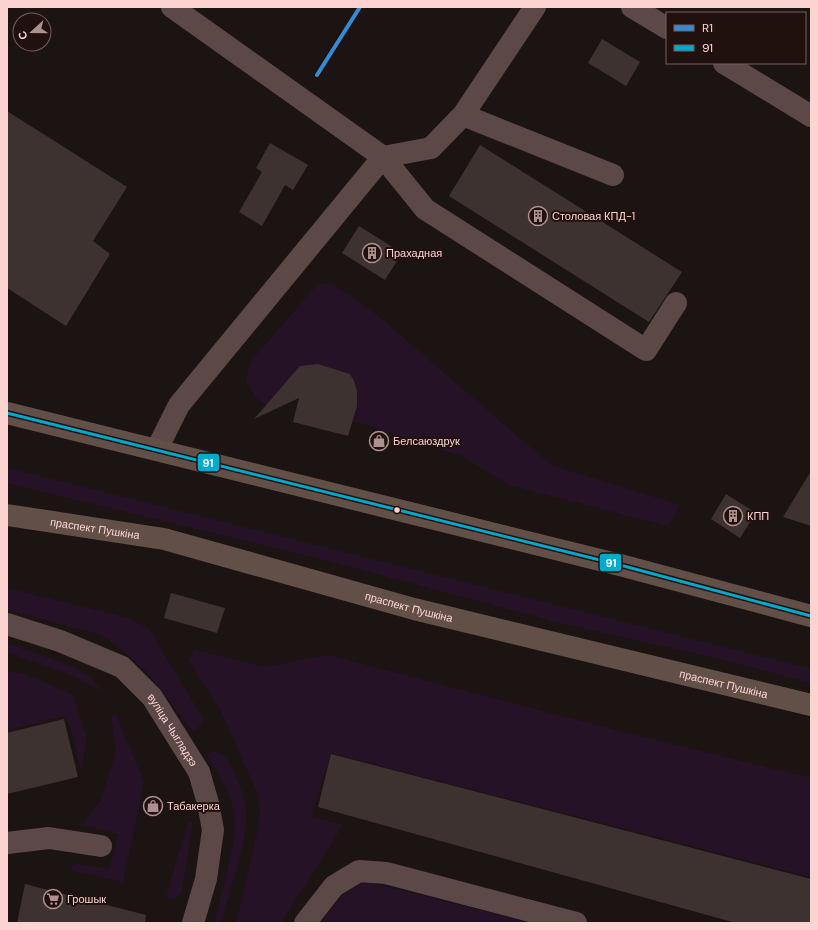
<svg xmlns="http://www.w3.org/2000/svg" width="818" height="930" font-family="'DM Sans',sans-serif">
<rect width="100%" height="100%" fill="#1c1412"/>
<path fill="#261227" d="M 318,284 L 332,284 L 377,315 L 551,465 L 680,505 L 668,526 L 509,485 L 462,456 L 353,421 C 358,404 359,390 350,374 L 318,364 L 301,366 L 280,406 L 264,404 L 256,397 L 246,381 L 250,362 Z
M 7,468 L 811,669 L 811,683 L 720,659 L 560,623 L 321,559 L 7,483 Z
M 7,588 L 128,618 L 149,629 L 204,720 L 195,731 L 189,727 L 148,673 L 127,654 L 102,635 L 7,610 Z
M 7,643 L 74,667 L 91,677 L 102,692 L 76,677 L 7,652 Z
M 194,650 L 266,667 L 328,655 L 631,734 L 811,778 L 811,877 L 331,753 L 311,817 L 343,825 L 281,923 L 236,923 L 258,830 L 260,812 L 258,795 L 222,713 L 189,660 Z
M 7,671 L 23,673 L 73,695 L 87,739 L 81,770 L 70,725 L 64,716 L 7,730 Z
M 116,715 L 144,782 L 123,882 L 70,870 L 74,863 L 110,869 L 118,834 L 83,825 L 101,800 L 116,753 L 111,716 Z
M 212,751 C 225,753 229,761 234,773 C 239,784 244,795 246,807 C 250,837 229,892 221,923 L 214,923 C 221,895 239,837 234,811 C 230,791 218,772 206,756 Z
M 193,821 L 182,892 L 175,899 L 166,897 L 188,822 Z
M 363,881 L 531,923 L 319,923 L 342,896 Z"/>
<path fill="#3e3230" d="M 602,39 L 640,62 L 626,86 L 588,63 Z
M 7,111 L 127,187 L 93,241 L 110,254 L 66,326 L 7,288 Z
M 270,143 L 308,165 L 293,190 L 285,185 L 262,226 L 239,212 L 262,172 L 256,168 Z
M 480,145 L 682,272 L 649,322 L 449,196 Z
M 359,226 L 402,253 L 385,280 L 342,253 Z
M 318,364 L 350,374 L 354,381 L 357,391 L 357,406 L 348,436 L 293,422 L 299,398 L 254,419 L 300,366 Z
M 811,471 L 811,526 L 783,517 Z
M 726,494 L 756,513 L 740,538 L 711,519 Z
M 171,593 L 225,608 L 217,633 L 164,618 Z
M 64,719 L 78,777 L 7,794 L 7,733 Z
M 331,754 L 811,879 L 811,923 L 736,923 L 318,807 Z
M 25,884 L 146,915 L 145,923 L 17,923 Z"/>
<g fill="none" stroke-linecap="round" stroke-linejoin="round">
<g stroke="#5d4848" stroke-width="22">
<path d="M 535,7 L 463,115 L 431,148 L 383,157 L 425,209 L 646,350 L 676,303"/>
<path d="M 632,7 L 667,28"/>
<path d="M 724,63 L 811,116"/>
<path d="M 463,115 L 613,175"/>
<path d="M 157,449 L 179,405 L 383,157 L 172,7"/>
<path id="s1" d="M 7,624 L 60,641 L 122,667 L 152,697 L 199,772 L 208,803 L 213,830 L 206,879 L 193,923"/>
<path d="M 7,843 L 49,838 L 101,846"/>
<path d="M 305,923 L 334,886 L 359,871 L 386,873 L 576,923"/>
</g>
<g stroke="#625048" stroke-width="22">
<path d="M 7,413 L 620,565 L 811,616"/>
<path id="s2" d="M 7,515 L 164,539 L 414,609 L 811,705"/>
</g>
<g stroke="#20110e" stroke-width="6">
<path id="bus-1" d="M 7,413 L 620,565 L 811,616"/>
</g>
<use href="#bus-1" stroke="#00a9ce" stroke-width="3"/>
<g stroke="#20110e" stroke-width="7">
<path id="rail-1" d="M 317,75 L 360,7"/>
</g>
<use href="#rail-1" stroke="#338bd7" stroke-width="4"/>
</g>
<defs>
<g id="building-ring" transform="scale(1)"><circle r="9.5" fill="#20110e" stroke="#ae908e" stroke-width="1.5"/><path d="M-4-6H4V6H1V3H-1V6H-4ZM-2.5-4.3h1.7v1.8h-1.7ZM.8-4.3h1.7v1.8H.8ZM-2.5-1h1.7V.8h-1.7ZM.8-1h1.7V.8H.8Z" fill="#ae908e"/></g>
<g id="shop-ring" transform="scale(1)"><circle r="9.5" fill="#20110e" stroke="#ae908e" stroke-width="1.5"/><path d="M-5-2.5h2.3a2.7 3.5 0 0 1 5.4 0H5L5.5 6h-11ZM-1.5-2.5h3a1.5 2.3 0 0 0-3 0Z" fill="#ae908e"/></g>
<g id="supermarket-ring" transform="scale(1)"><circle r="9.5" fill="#20110e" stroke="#ae908e" stroke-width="1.5"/><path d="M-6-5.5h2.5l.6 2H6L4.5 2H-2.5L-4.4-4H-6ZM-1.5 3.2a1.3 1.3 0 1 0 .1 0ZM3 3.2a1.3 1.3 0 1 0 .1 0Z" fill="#ae908e"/></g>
</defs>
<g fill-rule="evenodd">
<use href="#building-ring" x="538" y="216"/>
<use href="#building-ring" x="372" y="253"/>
<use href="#shop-ring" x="379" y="441"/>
<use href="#building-ring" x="733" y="516"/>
<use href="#shop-ring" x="153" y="806"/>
<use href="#supermarket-ring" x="53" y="899"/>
</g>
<circle fill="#fcd3d0" stroke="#20110e" stroke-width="1.5" cx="397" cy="510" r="3.5"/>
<g text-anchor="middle" stroke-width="4" stroke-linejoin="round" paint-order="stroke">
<g font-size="11" fill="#fcd3d0" stroke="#20110e" text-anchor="start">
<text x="552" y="220">Столовая КПД-1</text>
<text x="386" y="257">Прахадная</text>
<text x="393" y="445">Белсаюздрук</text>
<text x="747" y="520">КПП</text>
<text x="167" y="810">Табакерка</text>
<text x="67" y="903">Грошык</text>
</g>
<g font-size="11" fill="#fcd3d0" stroke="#20110e">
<text dy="4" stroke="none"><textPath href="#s2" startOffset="89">праспект Пушкіна</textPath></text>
<text dy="4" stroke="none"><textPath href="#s2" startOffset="413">праспект Пушкіна</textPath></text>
<text dy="4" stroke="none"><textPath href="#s2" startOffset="737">праспект Пушкіна</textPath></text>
<text dy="4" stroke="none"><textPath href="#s1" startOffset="204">вуліца Чыгладзэ</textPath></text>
</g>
</g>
<g stroke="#20110e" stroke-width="1.5">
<rect x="197" y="453" width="23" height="19" rx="4" fill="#00a9ce"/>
<rect x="599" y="553" width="23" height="19" rx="4" fill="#00a9ce"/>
</g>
<g font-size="11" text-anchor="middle" font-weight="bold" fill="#fff">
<text x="208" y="467">91</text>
<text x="611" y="567">91</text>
</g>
<rect width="818" height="930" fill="none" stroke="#fcd3d0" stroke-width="16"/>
<rect x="666" y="12" width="140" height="52" fill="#20110e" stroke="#785f5c"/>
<rect x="674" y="25" width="20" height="6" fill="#338bd7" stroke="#785f5c"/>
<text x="702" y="32" font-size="12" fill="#fcd3d0">R1</text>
<rect x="674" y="45" width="20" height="6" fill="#00a9ce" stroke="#785f5c"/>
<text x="702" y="52" font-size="12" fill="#fcd3d0">91</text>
<g transform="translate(32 32) rotate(249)"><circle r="19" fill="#20110e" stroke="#785f5c"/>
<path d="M0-3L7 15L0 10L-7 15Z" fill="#ae908e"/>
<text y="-6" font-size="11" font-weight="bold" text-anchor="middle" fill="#fcd3d0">С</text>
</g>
</svg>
